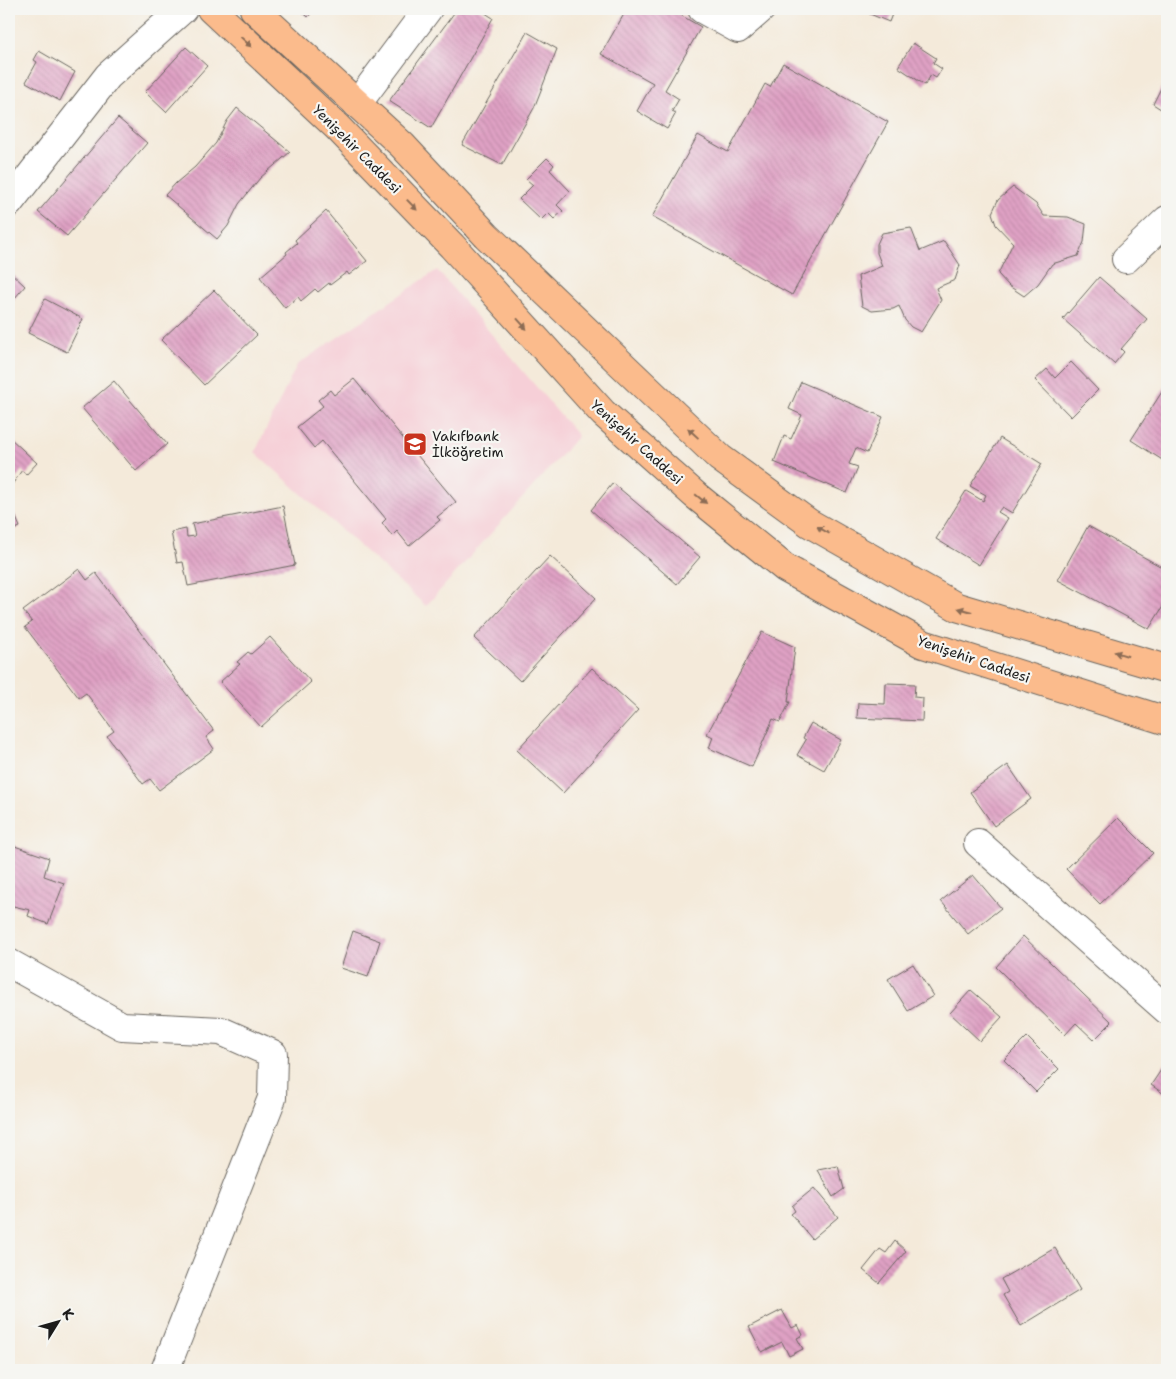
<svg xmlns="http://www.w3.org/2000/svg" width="1176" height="1379" font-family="'Shantell Sans',sans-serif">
<defs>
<pattern id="building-back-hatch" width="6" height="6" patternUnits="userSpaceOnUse" patternTransform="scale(1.25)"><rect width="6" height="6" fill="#dfa1c4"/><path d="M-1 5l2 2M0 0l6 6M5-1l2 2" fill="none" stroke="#bf8aa8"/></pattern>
</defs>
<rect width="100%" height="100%" fill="#f6f6f2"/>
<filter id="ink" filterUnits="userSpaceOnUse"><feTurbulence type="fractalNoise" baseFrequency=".02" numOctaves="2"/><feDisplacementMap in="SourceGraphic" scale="10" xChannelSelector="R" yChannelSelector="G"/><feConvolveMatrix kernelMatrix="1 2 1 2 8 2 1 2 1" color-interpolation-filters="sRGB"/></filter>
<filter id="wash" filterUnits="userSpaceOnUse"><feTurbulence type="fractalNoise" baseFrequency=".0096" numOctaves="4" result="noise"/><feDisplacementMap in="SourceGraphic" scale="20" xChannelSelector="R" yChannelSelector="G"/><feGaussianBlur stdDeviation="1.12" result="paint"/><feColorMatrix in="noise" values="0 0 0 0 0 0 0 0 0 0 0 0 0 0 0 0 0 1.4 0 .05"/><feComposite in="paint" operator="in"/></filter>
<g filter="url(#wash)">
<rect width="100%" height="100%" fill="#f4eada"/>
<path fill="#f6cfd7" d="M 437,270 L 578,436 L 426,606 L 255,452 L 297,365 Z"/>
<g id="blocks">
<path fill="url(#building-back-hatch)" d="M 299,9 L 315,9 L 308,17 Z
M 457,9 L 479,9 L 493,18 L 431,128 L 389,101 Z
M 627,9 L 670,9 L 701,27 L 665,90 L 679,99 L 672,111 L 676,113 L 667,129 L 637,111 L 653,83 L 601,54 Z
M 858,9 L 894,9 L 889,22 Z
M 527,32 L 557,49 L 534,108 L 502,165 L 462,145 Z
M 913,43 L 936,58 L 933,63 L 942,69 L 936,78 L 931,75 L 925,85 L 898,67 Z
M 186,47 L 207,66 L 166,112 L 145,92 Z
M 39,51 L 75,72 L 60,101 L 26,82 L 37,62 L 34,60 Z
M 783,63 L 888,122 L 792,295 L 652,217 L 698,135 L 728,152 L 765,84 L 770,87 Z
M 1167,76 L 1167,113 L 1153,104 Z
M 237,108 L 290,152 L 260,178 L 239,204 L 228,226 L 217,239 L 165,195 L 176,183 L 195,167 L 216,143 L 227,121 Z
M 118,118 L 147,143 L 67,236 L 38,212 Z
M 547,158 L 554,165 L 550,170 L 570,191 L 557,205 L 563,211 L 554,219 L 548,213 L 541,220 L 519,199 L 533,185 L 526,179 Z
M 1013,187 L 1036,204 L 1044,216 L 1068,217 L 1086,224 L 1084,242 L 1078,256 L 1052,264 L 1038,284 L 1024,296 L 1009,286 L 998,274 L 1013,243 L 996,225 L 992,213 L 998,200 Z
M 326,211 L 367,261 L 349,275 L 347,272 L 330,285 L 329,283 L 318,292 L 315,289 L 301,301 L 298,297 L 285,308 L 260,277 L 287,254 L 286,252 L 297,243 L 295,240 Z
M 911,228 L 920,251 L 944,241 L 960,265 L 955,280 L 936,288 L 941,300 L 921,332 L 911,327 L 905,320 L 899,306 L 893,309 L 872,311 L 862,306 L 858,276 L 882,266 L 877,253 L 877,244 L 882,233 Z
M 9,271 L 25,286 L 9,305 Z
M 1099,277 L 1147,319 L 1121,349 L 1124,352 L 1114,364 L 1063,319 Z
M 214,290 L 257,335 L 204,385 L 161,340 Z
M 45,299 L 83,319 L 67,352 L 28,333 Z
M 1071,362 L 1098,390 L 1071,417 L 1035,380 L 1047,369 L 1055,378 Z
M 354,379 L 456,502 L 437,517 L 440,520 L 409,546 L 397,531 L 392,536 L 382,523 L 386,519 L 322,441 L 314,448 L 297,427 L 323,406 L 318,400 L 330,390 L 334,395 Z
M 114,381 L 167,444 L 136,471 L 82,408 Z
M 801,382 L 883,417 L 867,453 L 856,448 L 849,464 L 858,467 L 847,493 L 774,462 L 784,436 L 791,439 L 802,415 L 789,409 Z
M 1167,384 L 1167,463 L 1131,440 Z
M 9,437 L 37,463 L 26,475 L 22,470 L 9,489 Z
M 1000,438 L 1042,464 L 1012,513 L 1002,507 L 998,512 L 1008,518 L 979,565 L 936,539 L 966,491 L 983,501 L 986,495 L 970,486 Z
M 613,483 L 700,557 L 677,584 L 591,510 Z
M 9,501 L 20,527 L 9,532 Z
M 283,506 L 295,565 L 188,586 L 183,562 L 177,563 L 171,532 L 186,529 L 187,537 L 195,536 L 192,524 Z
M 1088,526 L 1167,570 L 1167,600 L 1149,629 L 1058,580 Z
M 550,556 L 596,598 L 520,681 L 474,638 Z
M 79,569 L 87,580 L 96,573 L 214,731 L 206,737 L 214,749 L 159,790 L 150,779 L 143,784 L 107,736 L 114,731 L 86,693 L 79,698 L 25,627 L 32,622 L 23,611 Z
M 762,632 L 795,647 L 788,702 L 790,702 L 780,722 L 773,719 L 752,767 L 709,748 L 713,737 L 707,734 Z
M 270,637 L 311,682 L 261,727 L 220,682 L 240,664 L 237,662 L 248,652 L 251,654 Z
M 592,668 L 638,710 L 563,793 L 517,750 Z
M 886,683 L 915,684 L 914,697 L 923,698 L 922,721 L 857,718 L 858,703 L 885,704 Z
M 811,723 L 841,740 L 824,770 L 797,755 L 806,740 L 803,738 Z
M 1008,765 L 1031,799 L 994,826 L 970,792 Z
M 1118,818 L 1153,853 L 1100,904 L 1066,869 Z
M 9,844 L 49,858 L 44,876 L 64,883 L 48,924 L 28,916 L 30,910 L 9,905 L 11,889 L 9,889 Z
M 973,875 L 1001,908 L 968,934 L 941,901 Z
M 353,931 L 380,941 L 368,977 L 341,968 Z
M 1023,936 L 1112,1022 L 1094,1040 L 1076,1023 L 1065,1035 L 996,967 Z
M 913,964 L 933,996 L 908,1011 L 888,979 Z
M 971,990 L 1002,1017 L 980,1041 L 950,1013 Z
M 1027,1037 L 1059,1069 L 1036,1092 L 1004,1060 Z
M 1167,1061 L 1167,1096 L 1151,1085 Z
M 838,1166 L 844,1189 L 833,1197 L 818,1170 Z
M 814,1188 L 838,1217 L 812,1239 L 791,1214 L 795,1211 L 792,1206 Z
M 895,1241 L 906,1251 L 879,1283 L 863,1270 L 880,1249 L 886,1253 Z
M 1055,1248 L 1080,1290 L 1021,1326 L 1003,1295 L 1008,1292 L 1001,1279 Z
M 782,1310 L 792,1328 L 798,1325 L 803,1335 L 797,1338 L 803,1349 L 789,1356 L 782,1342 L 762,1352 L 749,1327 Z"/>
</g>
</g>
<g filter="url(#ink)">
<use href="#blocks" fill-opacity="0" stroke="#68645e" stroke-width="1"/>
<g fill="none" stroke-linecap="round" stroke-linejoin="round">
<g stroke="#68645e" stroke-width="30">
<path id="minor" d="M 702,9 L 738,29 L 761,9
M 357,104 L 428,9
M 9,203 L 108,76 L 183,9
M 1126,259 L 1167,220
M 978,843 L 1167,1010
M 9,963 L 122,1026 L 221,1031 L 273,1054 L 272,1098 L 165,1370"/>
</g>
<g stroke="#68645e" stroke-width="30">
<path id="major" d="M 211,9 L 337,127 L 452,246 L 603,413 L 695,495 L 785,568 L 923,644 L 1167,721
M 254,9 L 402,145 L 487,236 L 720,458 L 809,523 L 957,607 L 1167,669"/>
</g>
<use href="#minor" stroke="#fff" stroke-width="28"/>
<use href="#major" stroke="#fbbb8c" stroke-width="28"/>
</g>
<defs><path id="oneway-solid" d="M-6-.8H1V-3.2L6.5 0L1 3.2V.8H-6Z" transform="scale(1.25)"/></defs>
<g fill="#8c6c54">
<use href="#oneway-solid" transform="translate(246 42) rotate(43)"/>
<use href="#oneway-solid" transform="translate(412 205) rotate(46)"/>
<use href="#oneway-solid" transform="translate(522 324) rotate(48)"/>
<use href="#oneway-solid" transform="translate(693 433) rotate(-137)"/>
<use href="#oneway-solid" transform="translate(701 499) rotate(39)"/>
<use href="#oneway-solid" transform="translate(823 530) rotate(-150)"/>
<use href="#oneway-solid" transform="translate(965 610) rotate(-164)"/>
<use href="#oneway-solid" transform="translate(1121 654) rotate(-163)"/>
</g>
</g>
<defs>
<g id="school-square" transform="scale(1.25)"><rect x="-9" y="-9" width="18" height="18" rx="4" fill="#c8321e" stroke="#f6f6f2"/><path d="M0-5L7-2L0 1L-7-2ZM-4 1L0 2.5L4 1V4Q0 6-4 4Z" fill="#fff"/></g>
</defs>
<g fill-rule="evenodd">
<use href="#school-square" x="415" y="444"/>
</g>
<g text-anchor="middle" stroke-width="4.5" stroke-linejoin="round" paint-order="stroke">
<g font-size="14" fill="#1c1c1c" stroke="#f6f6f2">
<text transform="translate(357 149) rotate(45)" y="5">Yenişehir Caddesi</text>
<text transform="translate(637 442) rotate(42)" y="5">Yenişehir Caddesi</text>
<text transform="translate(974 659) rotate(19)" y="5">Yenişehir Caddesi</text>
</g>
<g font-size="14" fill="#1c1c1c" stroke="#f6f6f2" text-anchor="start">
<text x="432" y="441">Vakıfbank<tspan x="432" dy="16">İlköğretim</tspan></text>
</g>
</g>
<rect width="1176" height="1379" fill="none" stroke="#f6f6f2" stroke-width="30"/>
<g transform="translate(58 1322) rotate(53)" stroke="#f6f6f2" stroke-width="4" paint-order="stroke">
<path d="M0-4L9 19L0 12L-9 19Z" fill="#1c1c1c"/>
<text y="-8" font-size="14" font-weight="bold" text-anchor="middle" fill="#1c1c1c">K</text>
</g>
</svg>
